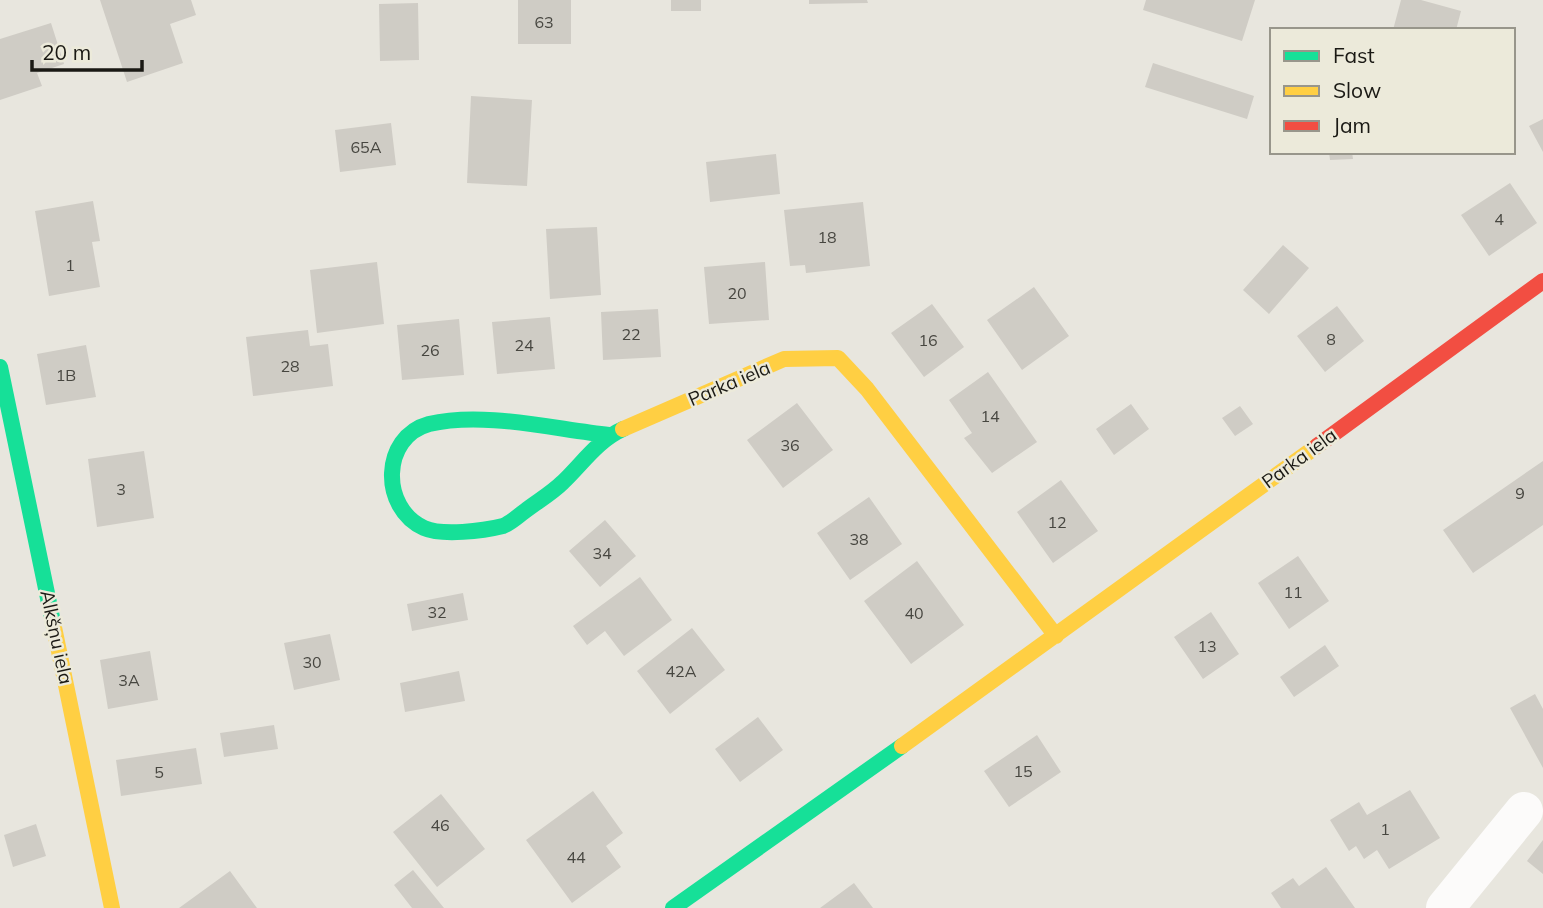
<svg xmlns="http://www.w3.org/2000/svg" width="1543" height="908" font-family="Mulish,sans-serif">
<rect width="100%" height="100%" fill="#e8e6de"/>
<path fill="#cfccc5" d="M 100,0 L 191,0 L 196,15 L 170,24 L 183,63 L 127,82 Z
M 518,0 L 571,0 L 571,44 L 518,44 Z
M 671,0 L 701,0 L 701,11 L 671,11 Z
M 809,0 L 867,0 L 868,3 L 809,4 Z
M 1146,0 L 1255,0 L 1242,41 L 1143,10 Z
M 1401,0 L 1421,0 L 1461,11 L 1456,30 L 1393,30 Z
M 418,3 L 419,60 L 380,61 L 379,4 Z
M 51,23 L 64,64 L 37,73 L 42,86 L 0,100 L 0,39 Z
M 1153,63 L 1254,96 L 1247,119 L 1145,87 Z
M 471,96 L 532,100 L 527,186 L 467,183 Z
M 1543,119 L 1543,152 L 1529,126 Z
M 391,123 L 396,165 L 340,172 L 335,130 Z
M 1329,152 L 1352,152 L 1353,159 L 1330,160 Z
M 776,154 L 780,194 L 710,202 L 706,162 Z
M 1510,183 L 1537,223 L 1489,256 L 1461,215 Z
M 93,201 L 100,241 L 92,242 L 100,287 L 49,296 L 35,211 Z
M 863,202 L 870,266 L 806,273 L 805,265 L 790,266 L 784,210 Z
M 597,227 L 601,295 L 550,299 L 546,229 Z
M 1283,245 L 1309,268 L 1269,314 L 1243,290 Z
M 377,262 L 384,324 L 317,333 L 310,270 Z
M 765,262 L 769,320 L 709,324 L 704,267 Z
M 1034,287 L 1069,336 L 1022,370 L 987,320 Z
M 932,304 L 964,347 L 924,377 L 891,333 Z
M 1337,306 L 1364,341 L 1325,372 L 1297,336 Z
M 658,309 L 661,357 L 603,360 L 601,312 Z
M 550,317 L 555,369 L 497,374 L 492,322 Z
M 459,319 L 464,375 L 402,380 L 397,325 Z
M 308,330 L 310,346 L 328,344 L 333,386 L 253,396 L 246,337 Z
M 86,345 L 96,397 L 46,405 L 37,354 Z
M 988,372 L 1037,442 L 992,473 L 964,438 L 972,433 L 949,400 Z
M 797,403 L 833,450 L 783,488 L 747,440 Z
M 1131,404 L 1149,429 L 1114,455 L 1096,429 Z
M 1240,406 L 1253,424 L 1235,436 L 1222,418 Z
M 144,451 L 154,518 L 97,527 L 88,459 Z
M 1543,461 L 1543,525 L 1473,573 L 1443,530 Z
M 1061,480 L 1098,531 L 1053,563 L 1017,512 Z
M 869,497 L 902,544 L 850,580 L 817,533 Z
M 605,520 L 636,556 L 600,587 L 569,551 Z
M 1298,556 L 1329,601 L 1289,629 L 1258,583 Z
M 917,561 L 964,625 L 911,664 L 864,601 Z
M 640,577 L 672,620 L 624,656 L 605,631 L 587,645 L 573,626 Z
M 463,593 L 468,620 L 412,631 L 407,604 Z
M 1211,612 L 1239,654 L 1203,679 L 1174,637 Z
M 692,628 L 725,670 L 670,714 L 637,671 Z
M 330,634 L 340,680 L 294,690 L 284,643 Z
M 1325,645 L 1339,666 L 1294,697 L 1280,677 Z
M 150,651 L 158,700 L 108,709 L 100,660 Z
M 459,671 L 465,701 L 405,712 L 400,683 Z
M 1535,694 L 1543,709 L 1543,768 L 1510,708 Z
M 758,717 L 783,750 L 740,782 L 715,749 Z
M 274,725 L 278,749 L 224,757 L 220,733 Z
M 1037,735 L 1061,772 L 1009,807 L 984,771 Z
M 196,748 L 202,784 L 121,796 L 116,760 Z
M 1410,790 L 1440,838 L 1389,869 L 1377,850 L 1364,859 L 1356,846 L 1349,851 L 1330,820 L 1359,802 L 1367,815 Z
M 593,791 L 623,833 L 606,846 L 621,867 L 572,903 L 526,840 Z
M 441,794 L 485,849 L 437,887 L 393,832 Z
M 36,824 L 46,856 L 13,867 L 4,835 Z
M 1543,840 L 1543,874 L 1527,861 Z
M 1326,867 L 1355,908 L 1281,908 L 1271,893 L 1293,878 L 1299,886 Z
M 413,870 L 444,908 L 412,908 L 394,885 Z
M 230,871 L 257,908 L 179,908 Z
M 854,883 L 873,908 L 820,908 Z"/>
<g fill="none" stroke-linecap="round" stroke-linejoin="round">
<path stroke="#fcfbfa" stroke-width="38" d="M 1445,908 L 1524,811"/>
<path stroke="#16e098" stroke-width="16" d="M 0,367 L 54,627
M 609,435 C 553,429 483,411 429,424 C 381,437 380,508 424,528 C 442,536 483,531 503,526 C 511,523 518,516 525,511 C 538,501 552,493 563,482 C 582,464 598,440 623,429
M 673,908 L 902,746"/>
<path stroke="#ffcf43" stroke-width="16" d="M 623,429 L 784,359 L 838,358 L 867,389 L 1056,636
M 54,627 L 112,908
M 902,746 L 1317,446"/>
<path stroke="#f24e42" stroke-width="16" d="M 1317,446 L 1543,281"/>
</g>
<g text-anchor="middle" stroke-width="5" stroke-linejoin="round" paint-order="stroke">
<g font-size="16" fill="#474640">
<text x="544" y="28">63</text>
<text x="366" y="153">65A</text>
<text x="1499" y="225">4</text>
<text x="827" y="243">18</text>
<text x="70" y="271">1</text>
<text x="737" y="299">20</text>
<text x="631" y="340">22</text>
<text x="1331" y="345">8</text>
<text x="928" y="346">16</text>
<text x="524" y="351">24</text>
<text x="430" y="356">26</text>
<text x="290" y="372">28</text>
<text x="66" y="381">1B</text>
<text x="990" y="422">14</text>
<text x="790" y="451">36</text>
<text x="121" y="495">3</text>
<text x="1520" y="499">9</text>
<text x="1057" y="528">12</text>
<text x="859" y="545">38</text>
<text x="602" y="559">34</text>
<text x="1293" y="598">11</text>
<text x="437" y="618">32</text>
<text x="914" y="619">40</text>
<text x="1207" y="652">13</text>
<text x="312" y="668">30</text>
<text x="681" y="677">42A</text>
<text x="129" y="686">3A</text>
<text x="1023" y="777">15</text>
<text x="159" y="778">5</text>
<text x="440" y="831">46</text>
<text x="1385" y="835">1</text>
<text x="576" y="863">44</text>
</g>
<g font-size="19" fill="#1a1914" stroke="#eceada">
<text transform="translate(729 383) rotate(-23)" y="7">Parka iela</text>
<text transform="translate(1299 458) rotate(-36)" y="7">Parka iela</text>
<text transform="translate(57 637) rotate(78)" y="7">Alkšņu iela</text>
</g>
</g>
<rect x="1270" y="28" width="245" height="126" fill="#eceada" stroke="#98968b" stroke-width="2"/>
<rect x="1284" y="51" width="35" height="10" fill="#16e098" stroke="#98968b" stroke-width="2"/>
<text x="1333" y="63" font-size="21" fill="#1a1914">Fast</text>
<rect x="1284" y="86" width="35" height="10" fill="#ffcf43" stroke="#98968b" stroke-width="2"/>
<text x="1333" y="98" font-size="21" fill="#1a1914">Slow</text>
<rect x="1284" y="121" width="35" height="10" fill="#f24e42" stroke="#98968b" stroke-width="2"/>
<text x="1333" y="133" font-size="21" fill="#1a1914">Jam</text>
<path d="M32 60v10h110v-10" fill="none" stroke="#1a1914" stroke-width="3.5"/>
<text x="42" y="60" font-size="21" fill="#1a1914" stroke="#eceada" stroke-width="5" paint-order="stroke">20 m</text>
</svg>
